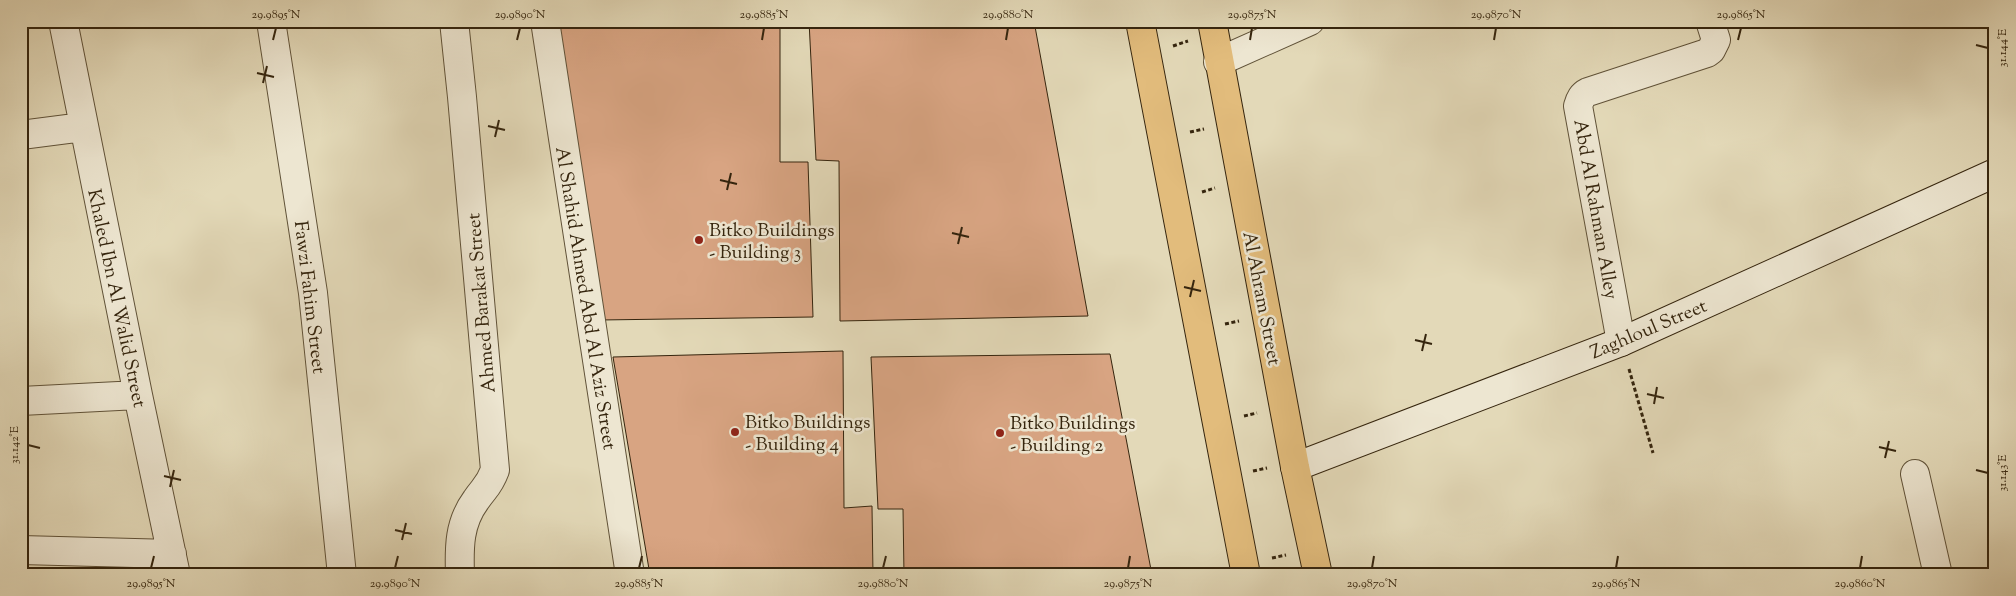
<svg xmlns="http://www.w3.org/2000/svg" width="2016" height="596" font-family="'Sorts Mill Goudy',serif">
<rect width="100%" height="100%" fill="#e3d9b8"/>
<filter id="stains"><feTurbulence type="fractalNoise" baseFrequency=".004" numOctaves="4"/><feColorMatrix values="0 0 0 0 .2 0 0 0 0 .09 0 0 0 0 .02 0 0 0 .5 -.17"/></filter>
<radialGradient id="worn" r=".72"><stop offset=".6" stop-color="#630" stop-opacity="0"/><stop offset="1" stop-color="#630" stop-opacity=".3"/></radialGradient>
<path fill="#d8a482" stroke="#35250e" d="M 555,21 L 780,21 L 780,162 L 808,162 L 813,317 L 600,320 Z
M 809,21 L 1034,21 L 1088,316 L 840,321 L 839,161 L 816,160 Z
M 843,351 L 844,508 L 872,506 L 873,575 L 650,575 L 613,357 Z
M 1110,354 L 1152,575 L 904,575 L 903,509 L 878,509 L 871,357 Z"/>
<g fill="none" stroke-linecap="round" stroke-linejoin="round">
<g stroke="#605238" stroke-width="30">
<path id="street" d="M 63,21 L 138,395 L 176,575
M 271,21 L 313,293 L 342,575
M 454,21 L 462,97 L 495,470 C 489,486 485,487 476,500 C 459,523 459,547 460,575
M 545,21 L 630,575
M 1218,62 L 1310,21
M 21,135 L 83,127
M 1621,342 L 1578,106 C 1580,99 1582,95 1588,92 L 1707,53 L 1711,50 L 1716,40 L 1710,21
M 21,401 L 138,395
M 1915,474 L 1938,575
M 21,550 L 172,554"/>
</g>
<g stroke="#35250e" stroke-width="30">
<path id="secondary" d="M 1295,467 L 1621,342 L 1995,173"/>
</g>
<g stroke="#35250e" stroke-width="30">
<path id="primary" d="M 1140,21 L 1246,575
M 1212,21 L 1295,467 L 1318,575"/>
</g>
<path stroke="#35250e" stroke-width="3" stroke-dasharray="4 2.5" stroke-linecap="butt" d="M 1173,46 L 1188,41
M 1190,132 L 1204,129
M 1202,192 L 1215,188
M 1225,324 L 1239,321
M 1629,369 L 1653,453
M 1244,416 L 1257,413
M 1253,471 L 1267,468
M 1272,558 L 1286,555"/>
<use href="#street" stroke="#ede6d1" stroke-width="28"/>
<use href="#secondary" stroke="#ede6d1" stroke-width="28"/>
<use href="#primary" stroke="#e2bc7c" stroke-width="28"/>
</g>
<path fill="none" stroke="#35250e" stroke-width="2" d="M 273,40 L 276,28M 517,40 L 520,28M 762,40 L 764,28M 1006,40 L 1008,28M 1250,40 L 1252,28M 1494,40 L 1496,28M 1738,40 L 1741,28M 1976,45 L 1988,48M 257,73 L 274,77M 263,83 L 267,66M 488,126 L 505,130M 495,137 L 499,120M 720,180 L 737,184M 727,190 L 731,173M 952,233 L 969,237M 958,244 L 962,227M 1184,287 L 1201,291M 1190,297 L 1194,280M 1415,340 L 1432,344M 1422,351 L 1426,334M 1647,394 L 1664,398M 1654,404 L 1657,387M 28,445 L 40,448M 1879,447 L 1896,451M 1885,458 L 1889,441M 1976,470 L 1988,473M 164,476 L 181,480M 170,487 L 174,470M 395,530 L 412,534M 402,540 L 406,523M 151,568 L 154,556M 395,568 L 398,556M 639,568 L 642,556M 883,568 L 886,556M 1128,568 L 1130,556M 1372,568 L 1374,556M 1616,568 L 1618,556M 1860,568 L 1862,556"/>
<g fill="#8f2418" stroke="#ede6d1" stroke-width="2">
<circle cx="699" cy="240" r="5"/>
<circle cx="735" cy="432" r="5"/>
<circle cx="1000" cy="433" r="5"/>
</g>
<g text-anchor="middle" stroke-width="5" stroke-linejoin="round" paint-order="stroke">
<g font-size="19" fill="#35250e" stroke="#ede6d1">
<text transform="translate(1597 209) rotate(80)" y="7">Abd Al Rahman Alley</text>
<text transform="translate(311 297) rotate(83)" y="7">Fawzi Fahim Street</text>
<text transform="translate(118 298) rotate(78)" y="7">Khaled Ibn Al Walid Street</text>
<text transform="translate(587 298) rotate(81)" y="7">Al Shahid Ahmed Abd Al Aziz Street</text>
<text transform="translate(1263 298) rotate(79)" y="7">Al Ahram Street</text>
<text transform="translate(480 303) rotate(-95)" y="7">Ahmed Barakat Street</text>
<text transform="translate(1648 328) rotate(-23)" y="7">Zaghloul Street</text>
</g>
<g font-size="19" fill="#35250e" stroke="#ede6d1" text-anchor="start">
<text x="709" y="236">Bitko Buildings<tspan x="709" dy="22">- Building 3</tspan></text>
<text x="745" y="428">Bitko Buildings<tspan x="745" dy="22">- Building 4</tspan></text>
<text x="1010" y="429">Bitko Buildings<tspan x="1010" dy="22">- Building 2</tspan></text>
</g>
</g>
<rect width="2016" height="596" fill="none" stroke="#e3d9b8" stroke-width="55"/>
<rect x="28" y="28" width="1960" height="540" fill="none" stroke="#35250e" stroke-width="2"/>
<g font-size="12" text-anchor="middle" fill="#35250e">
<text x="276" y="18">29.9895°N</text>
<text x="520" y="18">29.9890°N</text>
<text x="764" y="18">29.9885°N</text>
<text x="1008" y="18">29.9880°N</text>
<text x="1252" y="18">29.9875°N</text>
<text x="1496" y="18">29.9870°N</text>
<text x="1741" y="18">29.9865°N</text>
<text transform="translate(2002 48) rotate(-90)" y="4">31.144°E</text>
<text transform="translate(14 445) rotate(-90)" y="4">31.142°E</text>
<text transform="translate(2002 473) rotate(-90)" y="4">31.143°E</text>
<text x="151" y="587">29.9895°N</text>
<text x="395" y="587">29.9890°N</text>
<text x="639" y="587">29.9885°N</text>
<text x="883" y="587">29.9880°N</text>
<text x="1128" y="587">29.9875°N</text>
<text x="1372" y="587">29.9870°N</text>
<text x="1616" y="587">29.9865°N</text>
<text x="1860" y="587">29.9860°N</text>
</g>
<rect width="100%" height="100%" filter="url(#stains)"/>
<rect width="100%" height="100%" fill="url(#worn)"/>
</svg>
